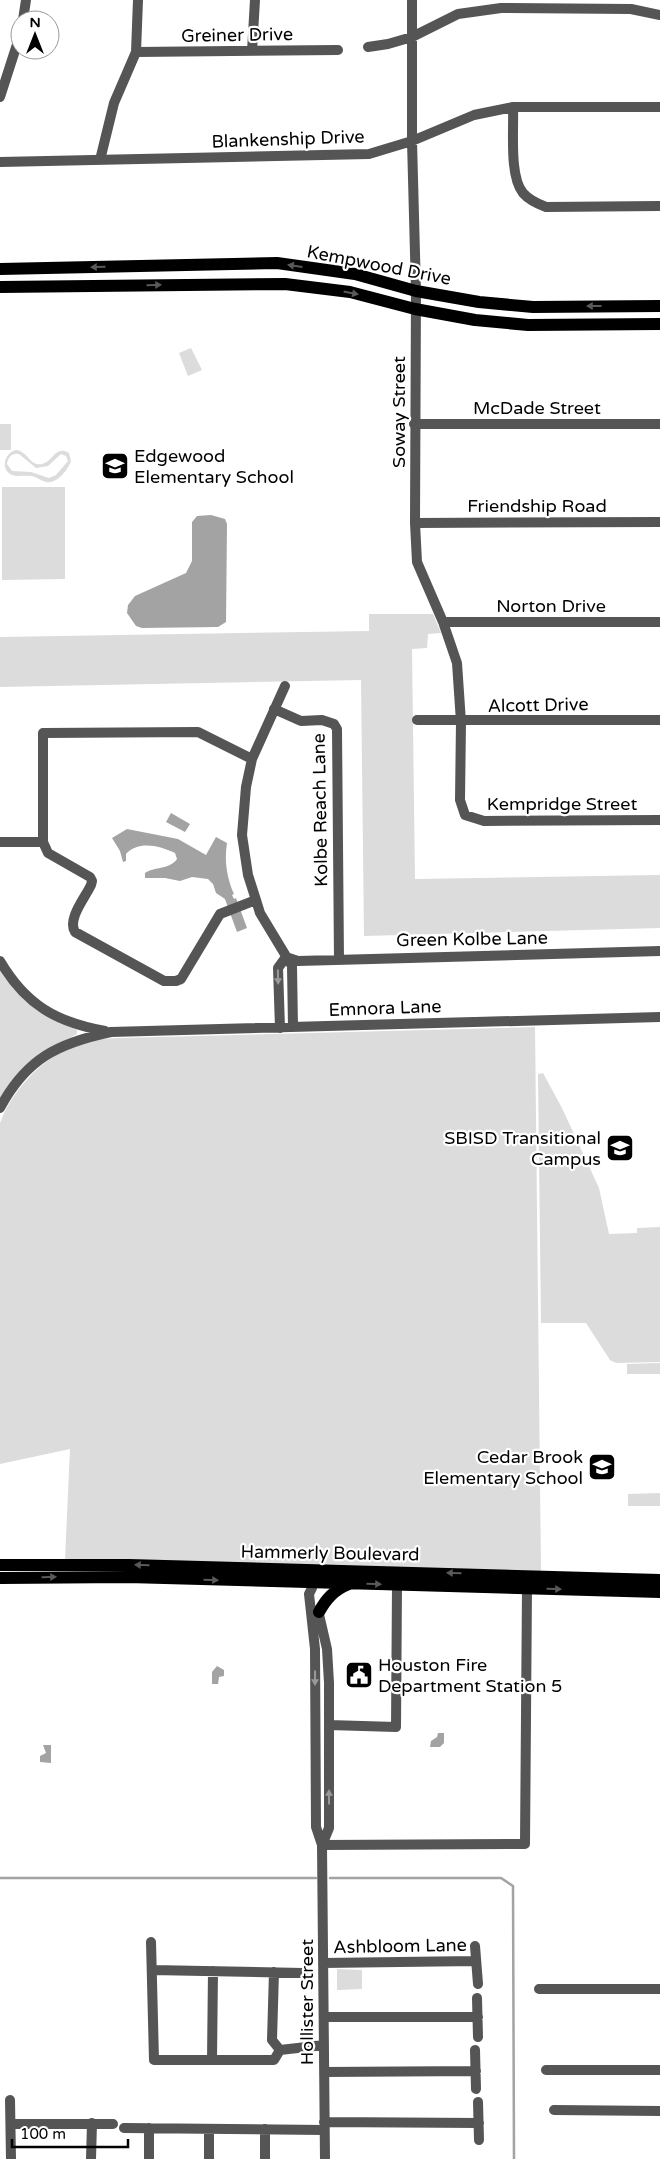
<svg xmlns="http://www.w3.org/2000/svg" width="660" height="2159" font-family="'Varela Round',sans-serif">
<rect width="100%" height="100%" fill="#fff"/>
<path fill="#dcdcdc" fill-rule="evenodd" d="M 191,348 L 202,370 L 188,376 L 179,353 Z
M 0,424 L 11,424 L 11,450 L 0,450 Z
M 16,450 C 28,451 30,467 42,464 C 53,462 55,445 69,453 L 71,461 C 68,470 57,484 46,482 C 41,481 37,477 32,476 C 25,475 18,477 12,475 C 0,470 4,453 16,450 ZM 19,454 L 36,468 L 48,466 L 61,454 L 66,456 L 68,461 L 56,475 L 49,478 L 31,472 L 12,471 L 7,464 C 8,457 12,453 19,454 Z
M 2,487 L 65,487 L 65,579 L 2,580 Z
M 369,614 L 433,614 L 441,633 L 428,634 L 427,648 L 412,649 L 415,879 L 660,875 L 660,928 L 364,936 L 361,680 L 0,687 L 0,637 L 369,631 Z
M 0,967 L 54,1019 L 77,1030 L 77,1034 L 53,1047 L 0,1102 Z
M 535,1027 L 541,1571 L 65,1559 L 70,1449 L 0,1464 L 0,1123 C 14,1085 52,1048 92,1040 C 101,1039 110,1038 119,1038 Z
M 543,1073 L 562,1108 L 599,1188 L 609,1234 L 637,1233 L 637,1228 L 660,1227 L 660,1362 L 616,1363 L 610,1360 L 586,1323 L 541,1323 L 538,1074 Z
M 660,1363 L 660,1374 L 627,1374 L 627,1364 Z
M 660,1493 L 660,1506 L 628,1506 L 628,1494 Z
M 337,1969 L 362,1970 L 362,1989 L 337,1990 Z"/>
<path fill="#a3a3a3" d="M 211,515 L 225,519 L 227,524 L 226,622 L 218,627 L 142,628 L 136,626 L 127,613 L 128,605 L 135,596 L 186,573 L 192,561 L 192,522 L 197,516 Z
M 171,813 L 190,824 L 185,832 L 166,822 Z
M 127,829 L 178,839 L 206,855 L 216,837 L 227,843 C 224,861 227,878 234,894 L 232,895 L 234,899 L 236,898 L 247,928 L 237,932 L 225,899 L 216,893 L 213,884 L 208,879 L 192,877 L 180,881 L 165,878 L 145,878 L 145,873 C 156,866 169,870 177,859 L 175,853 C 160,846 139,840 126,854 L 126,861 L 123,862 L 120,851 L 112,838 Z
M 217,1666 L 224,1670 L 224,1676 L 219,1677 L 218,1684 L 212,1684 L 212,1672 Z
M 438,1733 L 444,1733 L 444,1743 L 440,1747 L 430,1747 L 431,1741 L 437,1737 Z
M 43,1745 L 51,1745 L 51,1763 L 40,1762 L 40,1756 L 46,1753 Z"/>
<g fill="none" stroke-linecap="round" stroke-linejoin="round">
<path stroke="#a3a3a3" stroke-width="2.5" d="M 0,1878 L 316,1878
M 330,1878 L 501,1878 L 513,1886 L 514,2159"/>
<path stroke="#555" stroke-width="10" d="M 412,0 L 412,141 L 416,291 L 415,523 L 417,562 L 443,622 L 457,663 L 461,722 L 460,800 L 465,815 L 484,821 L 660,820
M 23,20 L 26,0
M 368,47 L 388,44 L 412,37 L 458,14 L 501,8 L 631,9 L 660,15
M 252,51 L 255,0
M 136,52 L 338,50
M 0,97 L 20,35
M 513,107 C 514,130 509,176 523,193 C 529,200 538,204 546,207 L 660,206
M 100,160 L 114,103 L 136,52 L 138,0
M 0,162 L 369,154 L 412,141 L 474,115 L 513,107 L 660,107
M 414,424 L 660,424
M 415,523 L 660,522
M 443,622 L 660,622
M 285,686 L 252,759 L 246,787 L 242,835 L 248,875 L 256,900 L 260,913 L 292,966 L 293,1027
M 274,709 L 301,721 L 322,720 L 334,724 L 337,729 L 339,959
M 417,720 L 660,720
M 0,842 L 43,842 L 48,853 L 90,877 L 92,881 L 91,885 C 85,898 67,919 75,932 L 164,981 L 176,981 L 181,979 L 220,914 L 256,900
M 43,842 L 43,733 L 198,732 L 252,759
M 286,957 L 298,961 L 660,951
M 0,961 C 26,1005 56,1022 105,1031
M 280,1028 L 278,968 L 286,957
M 0,1108 C 26,1059 58,1043 111,1032 L 660,1017
M 313,1575 L 312,1588 L 309,1594 L 315,1649 L 316,1827 L 322,1845 L 325,2159
M 318,1610 L 327,1649 L 329,1683 L 329,1828 L 322,1845
M 329,1725 L 396,1727 L 397,1585
M 322,1845 L 525,1844 L 527,1588
M 151,1942 L 154,2060 L 274,2060 L 280,2050 L 324,2045
M 475,1946 L 478,1984
M 323,1963 L 476,1961
M 152,1970 L 303,1973
M 274,1972 L 272,2040 L 280,2050
M 539,1989 L 660,1989
M 477,1998 L 478,2037
M 324,2017 L 478,2017
M 475,2050 L 476,2089
M 212,2060 L 213,1971
M 546,2070 L 660,2070
M 324,2072 L 476,2071
M 10,2100 L 11,2159
M 478,2102 L 479,2140
M 554,2110 L 660,2111
M 324,2122 L 479,2123
M 11,2124 L 113,2124
M 124,2128 L 324,2130
M 265,2129 L 265,2159
M 91,2159 L 92,2123
M 149,2159 L 149,2128
M 209,2159 L 209,2129"/>
<path stroke="#000" stroke-width="12" d="M 0,269 L 277,263 L 355,274 L 416,291 L 479,302 L 533,307 L 660,306
M 0,287 L 285,284 L 350,292 L 415,309 L 475,320 L 528,325 L 660,324
M 0,1565 L 129,1565 L 660,1580
M 0,1578 L 128,1577 L 660,1592
M 319,1612 C 326,1599 334,1590 349,1584"/>
</g>
<defs><path id="oneway-solid" d="M-6-.8H1V-3.2L6.5 0L1 3.2V.8H-6Z" transform="scale(1.25)"/></defs>
<g fill="#595959">
<use href="#oneway-solid" transform="translate(295 266) rotate(-172)"/>
<use href="#oneway-solid" transform="translate(98 267) rotate(179)"/>
<use href="#oneway-solid" transform="translate(154 285) rotate(-1)"/>
<use href="#oneway-solid" transform="translate(351 293) rotate(11)"/>
<use href="#oneway-solid" transform="translate(594 306) rotate(180)"/>
<use href="#oneway-solid" transform="translate(142 1565) rotate(-178)"/>
<use href="#oneway-solid" transform="translate(454 1573) rotate(-179)"/>
<use href="#oneway-solid" transform="translate(49 1577) rotate(-1)"/>
<use href="#oneway-solid" transform="translate(211 1580) rotate(2)"/>
<use href="#oneway-solid" transform="translate(374 1584) rotate(1)"/>
<use href="#oneway-solid" transform="translate(554 1589) rotate(1)"/>
</g>
<g fill="#999">
<use href="#oneway-solid" transform="translate(278 977) rotate(89)"/>
<use href="#oneway-solid" transform="translate(315 1678) rotate(90)"/>
<use href="#oneway-solid" transform="translate(329 1797) rotate(-90)"/>
</g>
<defs>
<g id="school-square" transform="scale(1.4375)"><rect x="-9" y="-9" width="18" height="18" rx="4" fill="#000" stroke="#fff"/><path d="M0-5L7-2L0 1L-7-2ZM-4 1L0 2.5L4 1V4Q0 6-4 4Z" fill="#fff"/></g>
<g id="civic-square" transform="scale(1.4375)"><rect x="-9" y="-9" width="18" height="18" rx="4" fill="#000" stroke="#fff"/><path d="M-.6-6.5H3V-4.5H.6V-3L4-1V1h2V6H-6V1h2V-1L-.6-3ZM-1.2 2.5V6h2.4V2.5Z" fill="#fff"/></g>
</defs>
<g fill-rule="evenodd">
<use href="#school-square" x="115" y="466"/>
<use href="#school-square" x="620" y="1148"/>
<use href="#school-square" x="602" y="1467"/>
<use href="#civic-square" x="359" y="1675"/>
</g>
<g text-anchor="middle" stroke-width="4.5" stroke-linejoin="round" paint-order="stroke">
<g font-size="18" fill="#000" stroke="#fff">
<text transform="translate(237 35) rotate(-1)" y="6">Greiner Drive</text>
<text transform="translate(288 139) rotate(-2)" y="6">Blankenship Drive</text>
<text transform="translate(379 265) rotate(11)" y="6">Kempwood Drive</text>
<text x="537" y="414">McDade Street</text>
<text transform="translate(399 412) rotate(-90)" y="6">Soway Street</text>
<text x="537" y="512">Friendship Road</text>
<text x="551" y="612">Norton Drive</text>
<text transform="translate(538 705) rotate(-1)" y="6">Alcott Drive</text>
<text x="562" y="810">Kempridge Street</text>
<text transform="translate(320 810) rotate(-91)" y="6">Kolbe Reach Lane</text>
<text transform="translate(472 939) rotate(-1)" y="6">Green Kolbe Lane</text>
<text transform="translate(385 1008) rotate(-2)" y="6">Emnora Lane</text>
<text transform="translate(330 1553) rotate(1)" y="6">Hammerly Boulevard</text>
<text transform="translate(400 1946) rotate(-1)" y="6">Ashbloom Lane</text>
<text transform="translate(307 2002) rotate(-90)" y="6">Hollister Street</text>
</g>
<g font-size="18" fill="#000" stroke="#fff" text-anchor="start">
<text x="134" y="462">Edgewood<tspan x="134" dy="21">Elementary School</tspan></text>
<text x="601" y="1144" text-anchor="end">SBISD Transitional<tspan x="601" dy="21">Campus</tspan></text>
<text x="583" y="1463" text-anchor="end">Cedar Brook<tspan x="583" dy="21">Elementary School</tspan></text>
<text x="378" y="1671">Houston Fire<tspan x="378" dy="21">Department Station 5</tspan></text>
</g>
</g>
<g transform="translate(35 35)"><circle r="24" fill="#ffffff" stroke="#999999"/>
<path d="M0-4L9 19L0 12L-9 19Z" fill="#000000"/>
<text y="-8" font-size="14" font-weight="bold" text-anchor="middle" fill="#000000">N</text>
</g>
<path d="M12 2139v8h116v-8" fill="none" stroke="#000000" stroke-width="2.5"/>
<text x="20" y="2139" font-size="15" fill="#000000" stroke="#ffffff" stroke-width="4" paint-order="stroke">100 m</text>
</svg>
